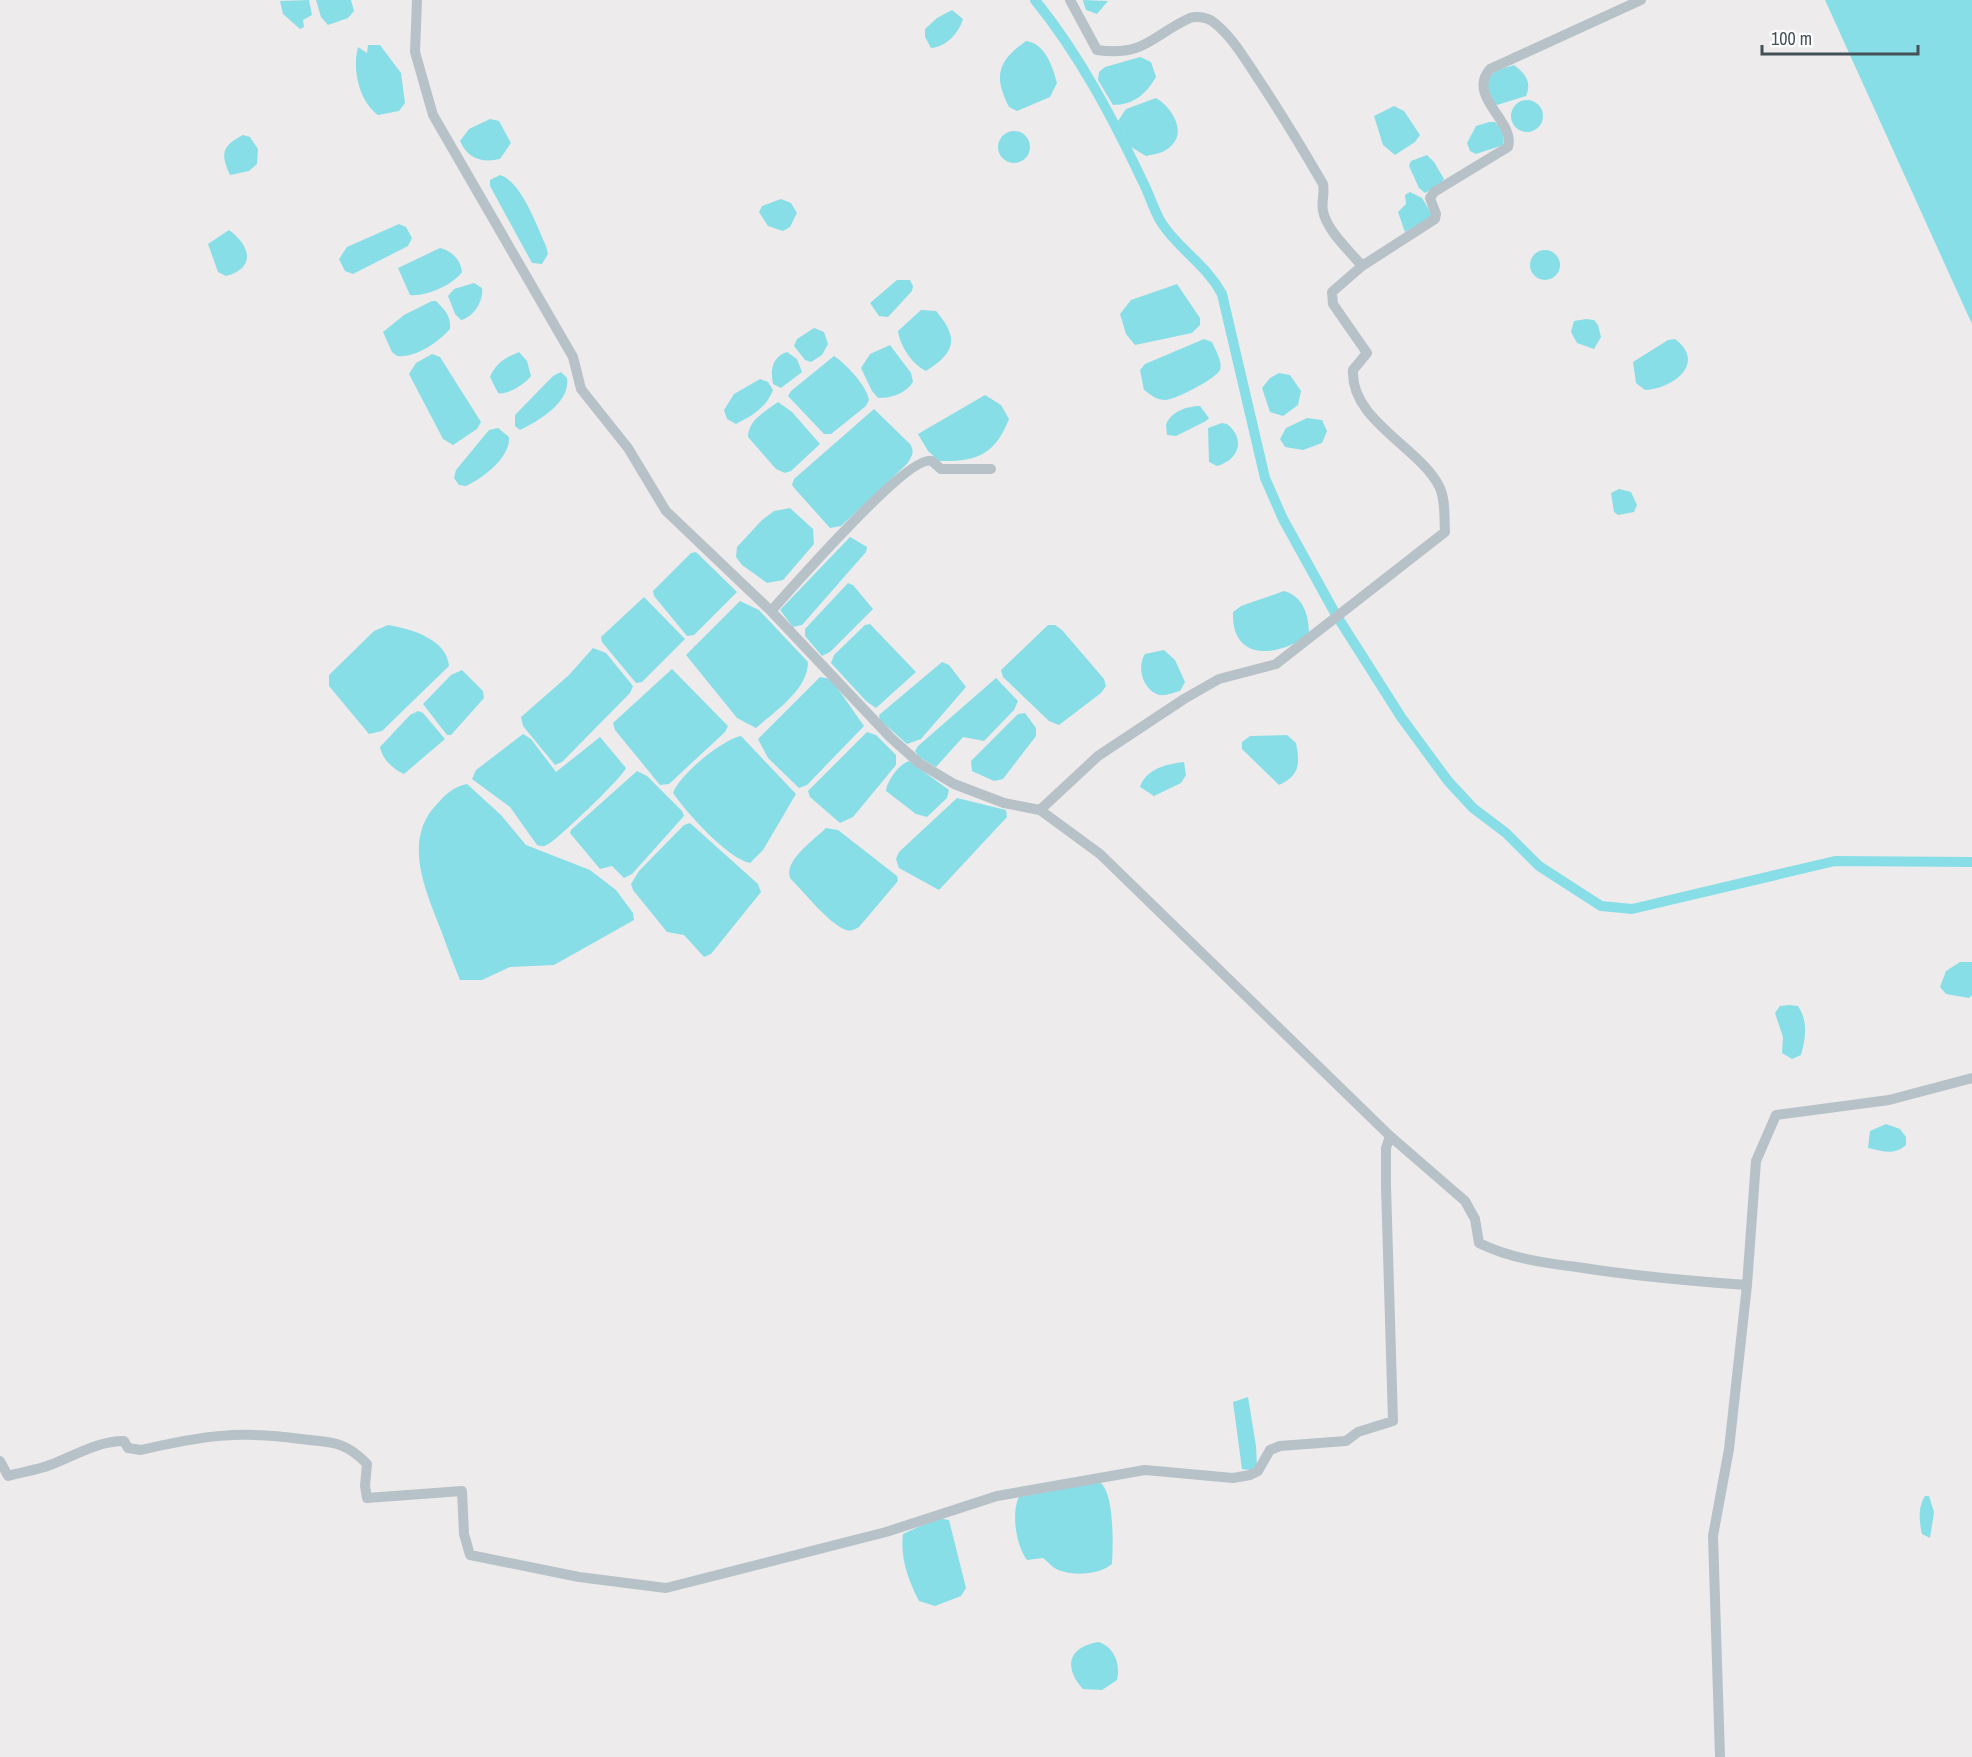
<svg xmlns="http://www.w3.org/2000/svg" width="1972" height="1757" font-family="'Archivo Narrow',sans-serif">
<rect width="100%" height="100%" fill="#eeebec"/>
<path fill="#88dee7" d="M 309,0 L 312,15 L 303,20 L 304,27 L 300,29 L 283,14 L 280,1 Z
M 316,0 L 351,0 L 354,11 L 348,18 L 328,25 L 321,17 Z
M 1825,0 L 1972,0 L 1972,324 Z
M 1083,1 L 1083,0 L 1108,1 L 1097,14 L 1086,10 Z
M 952,10 L 963,19 C 959,33 946,47 931,48 L 925,37 L 925,29 L 937,18 Z
M 1026,41 C 1045,43 1053,67 1057,83 L 1050,97 L 1017,111 L 1009,107 C 993,76 998,61 1026,41 Z
M 368,45 L 380,45 L 401,73 L 405,103 L 399,111 L 378,115 C 359,101 352,69 358,47 L 367,53 Z
M 1140,57 L 1151,62 L 1156,77 C 1146,94 1134,105 1113,105 L 1098,80 L 1099,72 L 1105,67 Z
M 1514,65 C 1525,73 1532,82 1526,96 L 1497,105 L 1493,103 L 1486,82 L 1495,71 Z
M 1156,98 C 1170,106 1187,130 1172,145 C 1165,153 1156,154 1146,156 L 1131,147 L 1118,121 L 1126,109 Z
M1511 116a16 16 0 1 1 32 0a16 16 0 1 1-32 0Z
M 1394,106 L 1404,111 L 1420,135 L 1415,142 L 1395,155 L 1383,145 L 1374,116 Z
M 490,119 L 499,121 L 511,143 L 500,159 C 482,163 468,159 460,141 L 469,129 Z
M 1489,122 L 1495,122 C 1502,128 1505,137 1503,145 L 1476,154 L 1470,151 L 1467,143 L 1476,126 Z
M998 147a16 16 0 1 1 32 0a16 16 0 1 1-32 0Z
M 243,135 L 250,137 L 258,149 L 257,164 L 249,171 L 230,175 C 220,153 222,146 243,135 Z
M 1427,155 L 1434,162 L 1444,179 L 1440,184 L 1425,193 L 1419,188 L 1409,166 L 1411,161 Z
M 500,175 C 521,181 537,226 546,246 L 548,254 L 542,264 L 532,263 L 490,186 L 490,180 Z
M 1410,192 L 1422,198 L 1433,216 L 1405,232 L 1398,212 L 1406,204 L 1405,195 Z
M 781,199 L 791,203 L 797,213 L 790,227 L 783,231 L 768,226 L 759,212 L 762,206 Z
M 399,224 L 406,227 L 412,238 L 408,246 L 353,274 L 345,271 L 339,259 L 347,247 Z
M 229,230 C 251,246 256,268 226,276 L 218,272 L 208,244 Z
M 440,248 C 452,251 461,260 462,272 C 453,285 425,297 410,295 L 398,268 Z
M1530 265a15 15 0 1 1 30 0a15 15 0 1 1-30 0Z
M 897,280 L 910,280 L 913,286 L 912,291 L 888,317 L 879,316 L 870,303 Z
M 474,283 L 482,288 C 484,300 474,317 461,320 L 455,314 L 448,296 L 454,289 Z
M 1177,284 L 1200,318 L 1200,325 L 1192,333 L 1135,345 L 1126,334 L 1120,314 L 1131,300 Z
M 432,301 L 436,301 C 445,310 451,316 450,329 C 437,343 416,358 397,356 L 392,352 L 383,332 L 404,315 Z
M 921,310 L 936,311 C 959,338 956,352 926,371 C 912,364 900,346 898,331 Z
M 1586,319 L 1594,320 L 1598,325 L 1601,337 L 1594,349 L 1577,343 L 1571,332 L 1574,321 Z
M 814,328 L 824,332 L 828,344 L 822,355 L 811,362 L 805,360 L 794,346 L 797,339 Z
M 1204,339 L 1212,342 C 1215,349 1223,362 1220,370 C 1216,379 1176,399 1166,400 C 1156,400 1151,395 1144,390 L 1140,370 L 1145,364 Z
M 1675,339 C 1707,363 1673,389 1645,390 L 1636,383 L 1633,362 L 1668,340 Z
M 890,345 L 911,373 L 913,382 C 905,394 892,398 878,398 L 872,391 L 861,368 L 870,354 Z
M 519,352 L 527,361 L 531,376 C 525,384 508,395 498,393 L 490,377 C 495,364 506,357 519,352 Z
M 787,352 L 797,359 L 802,372 L 781,388 L 773,384 C 770,370 772,357 787,352 Z
M 432,354 L 440,357 L 481,422 L 477,429 L 453,445 L 443,439 L 409,374 L 416,363 Z
M 834,356 C 846,364 867,386 869,400 L 866,406 L 831,434 L 824,434 L 788,396 L 791,391 Z
M 561,372 L 567,378 C 571,402 539,421 520,430 L 515,426 L 515,415 L 553,376 Z
M 1279,373 L 1290,375 L 1301,391 L 1298,405 L 1283,416 L 1270,412 L 1262,388 L 1270,378 Z
M 760,379 L 768,382 L 773,390 C 766,408 752,416 736,424 L 727,419 L 724,410 L 734,394 Z
M 985,395 L 1001,405 L 1009,419 C 995,455 976,462 939,461 L 928,451 L 918,434 Z
M 778,402 L 792,412 L 820,444 L 791,471 L 785,473 L 776,469 L 748,437 C 748,420 766,411 778,402 Z
M 1200,406 L 1209,418 L 1206,421 L 1176,436 L 1167,435 L 1166,425 C 1170,412 1187,406 1200,406 Z
M 874,409 L 910,444 C 915,452 912,456 907,464 L 841,526 L 830,528 L 796,490 L 792,485 L 794,479 Z
M 1307,418 L 1322,420 L 1327,431 L 1322,443 L 1303,450 L 1285,447 L 1280,439 L 1286,428 Z
M 1222,423 L 1227,424 C 1246,439 1239,460 1217,466 L 1209,462 L 1208,428 Z
M 498,428 L 509,437 C 511,457 482,479 466,486 L 459,485 L 454,478 L 456,470 L 489,430 Z
M 1619,489 L 1631,492 L 1637,505 L 1634,512 L 1618,515 L 1614,512 L 1611,493 Z
M 790,508 L 813,529 L 814,544 L 783,580 L 767,583 L 742,565 L 736,557 L 737,547 L 762,520 L 774,511 Z
M 850,537 L 867,547 L 866,552 L 802,625 L 793,627 L 780,610 Z
M 696,552 L 737,592 L 694,635 L 687,636 L 654,596 L 653,591 L 691,553 Z
M 848,583 L 853,585 L 873,609 L 830,652 L 822,656 L 805,636 L 805,629 Z
M 1284,591 C 1303,596 1309,615 1309,634 C 1280,657 1231,663 1233,612 L 1241,606 Z
M 644,597 L 685,639 L 642,682 L 636,683 L 602,642 L 601,637 Z
M 740,601 L 759,610 L 808,662 C 808,690 775,711 756,728 L 737,718 L 686,655 Z
M 870,624 L 916,672 L 876,708 L 866,701 L 831,663 L 834,655 L 865,625 Z
M 388,625 C 411,629 447,639 449,666 L 382,731 L 369,734 L 329,686 L 329,675 L 374,631 Z
M 1048,625 L 1055,625 L 1062,630 L 1104,679 L 1106,686 L 1101,693 L 1059,725 L 1049,721 L 1003,677 L 1001,670 Z
M 593,648 L 606,653 L 633,686 L 630,693 L 562,762 L 555,765 L 523,726 L 521,717 L 569,675 Z
M 1164,650 L 1175,660 L 1185,682 L 1180,691 C 1174,692 1167,696 1160,695 C 1143,691 1136,667 1145,654 Z
M 942,662 L 949,665 L 966,687 L 921,739 L 907,744 L 880,720 L 879,715 Z
M 672,669 L 728,726 L 725,732 L 669,784 L 660,785 L 615,730 L 613,723 Z
M 462,670 L 483,691 L 484,698 L 451,735 L 447,735 L 423,704 L 451,675 Z
M 820,677 L 831,679 L 864,726 L 807,785 L 799,788 L 768,758 L 758,739 Z
M 996,678 L 1018,701 L 1014,710 L 984,741 L 963,737 L 936,767 L 919,757 L 915,751 L 918,746 Z
M 418,711 L 423,713 L 445,739 L 404,774 C 394,770 382,759 380,747 L 410,715 Z
M 1025,713 L 1036,728 L 1036,736 L 1003,779 L 994,781 L 972,771 L 971,761 L 1018,714 Z
M 867,732 L 876,735 L 896,755 L 896,765 L 853,817 L 840,823 L 810,797 L 808,791 Z
M 523,734 L 531,739 L 556,772 L 600,737 L 626,768 C 622,778 557,840 547,845 C 542,847 541,846 537,845 L 510,807 L 472,779 L 476,770 Z
M 1287,735 L 1296,743 C 1300,763 1300,776 1279,785 L 1242,749 L 1242,742 L 1250,736 Z
M 741,736 L 796,794 L 763,850 L 750,863 C 728,859 686,812 673,793 C 679,775 723,739 741,736 Z
M 909,761 L 949,790 L 947,798 L 927,817 L 916,814 L 886,791 C 887,781 899,764 909,761 Z
M 1184,762 L 1186,775 L 1181,783 L 1154,796 L 1140,787 C 1146,769 1166,764 1184,762 Z
M 637,771 L 647,776 L 682,811 L 684,816 L 632,874 L 624,878 L 612,866 L 600,869 L 570,833 L 571,830 Z
M 467,784 L 501,815 L 526,845 L 590,870 L 616,890 L 633,913 L 634,920 L 554,965 L 510,967 L 482,980 L 460,980 C 451,959 444,937 435,915 C 421,879 406,836 437,804 C 446,794 453,787 467,784 Z
M 957,798 L 1006,810 L 1007,817 L 939,890 L 899,868 L 896,859 L 899,852 Z
M 690,823 L 758,884 L 761,892 L 711,954 L 704,957 L 684,935 L 667,932 L 633,890 L 631,884 L 639,871 L 684,825 Z
M 826,828 L 838,830 L 897,876 L 898,881 L 859,927 C 855,929 851,932 846,930 C 829,924 803,891 790,878 C 784,860 814,840 826,828 Z
M 1960,962 L 1972,962 L 1972,995 L 1969,998 L 1946,994 L 1940,987 L 1946,971 Z
M 1789,1005 L 1798,1006 C 1808,1021 1806,1038 1801,1055 L 1792,1059 L 1782,1053 L 1783,1037 L 1775,1013 L 1780,1006 Z
M 1886,1124 L 1900,1129 L 1906,1137 L 1906,1145 C 1893,1156 1883,1151 1868,1148 L 1870,1131 Z
M 1248,1397 L 1256,1446 L 1257,1466 L 1250,1470 L 1242,1469 L 1233,1402 Z
M 1099,1482 C 1115,1490 1113,1548 1112,1564 C 1099,1575 1074,1576 1058,1570 C 1053,1568 1048,1562 1043,1558 L 1027,1560 C 1016,1546 1011,1512 1019,1497 Z
M 1925,1496 L 1929,1496 L 1934,1512 L 1930,1538 L 1922,1534 C 1919,1522 1918,1506 1925,1496 Z
M 938,1518 L 949,1520 L 966,1588 L 961,1596 L 935,1606 L 919,1601 C 908,1580 900,1557 903,1534 Z
M 1099,1642 C 1114,1647 1121,1664 1117,1680 L 1102,1690 L 1083,1689 C 1062,1666 1070,1646 1099,1642 Z"/>
<g fill="none" stroke-linecap="round" stroke-linejoin="round">
<path stroke="#88dee7" stroke-width="10" d="M 1035,0 C 1079,54 1112,117 1142,180 C 1149,193 1153,209 1161,222 C 1177,248 1205,263 1222,294 L 1265,478 L 1283,519 L 1335,613 L 1401,717 L 1448,781 L 1473,808 L 1506,833 L 1539,866 L 1601,906 L 1632,909 L 1835,861 L 1972,862"/>
<path stroke="#b7c2c8" stroke-width="10" d="M 417,0 L 415,52 L 433,115 L 573,357 L 581,389 L 628,448 L 666,511 L 771,611 L 890,737 L 919,763 L 954,784 L 1004,803 L 1040,810 L 1100,854 L 1390,1136 L 1465,1201 L 1475,1219 L 1479,1243 C 1509,1258 1544,1263 1577,1267 C 1633,1276 1690,1281 1747,1285 L 1729,1449 L 1713,1536 L 1720,1757
M 1070,0 L 1097,50 C 1145,57 1152,35 1190,18 C 1196,16 1206,17 1212,21 C 1230,34 1243,56 1255,74 C 1279,110 1301,146 1323,184 C 1325,194 1321,202 1323,211 C 1327,231 1349,250 1362,266
M 771,611 C 792,588 908,454 932,461 L 941,469 L 991,469
M 1040,810 L 1098,756 L 1184,699 L 1219,679 L 1276,664 L 1445,532 C 1444,519 1446,499 1439,486 C 1419,447 1350,420 1353,370 L 1367,353 L 1333,304 L 1332,292 L 1362,266 L 1435,219 L 1436,214 L 1430,198 L 1434,192 L 1508,147 C 1516,121 1466,97 1490,69 L 1641,0
M 1747,1285 L 1756,1161 L 1776,1115 L 1889,1100 L 1972,1078
M 0,1461 L 8,1476 C 22,1472 37,1470 50,1465 C 74,1456 97,1441 124,1441 L 128,1448 L 141,1450 C 201,1436 239,1430 301,1439 C 331,1443 344,1440 367,1464 L 365,1486 L 367,1498 L 462,1491 L 464,1534 L 470,1555 L 579,1577 L 666,1588 L 886,1532 L 997,1496 L 1145,1470 L 1233,1478 L 1250,1475 L 1258,1471 L 1270,1450 L 1280,1446 L 1346,1441 L 1358,1432 L 1393,1421 L 1386,1186 L 1386,1148 L 1390,1136"/>
</g>
<path d="M1762 45v9h156v-9" fill="none" stroke="#455158" stroke-width="3"/>
<text x="1771" y="45" font-size="18" fill="#455158" stroke="#ffffff" stroke-width="4.5" paint-order="stroke">100 m</text>
</svg>
